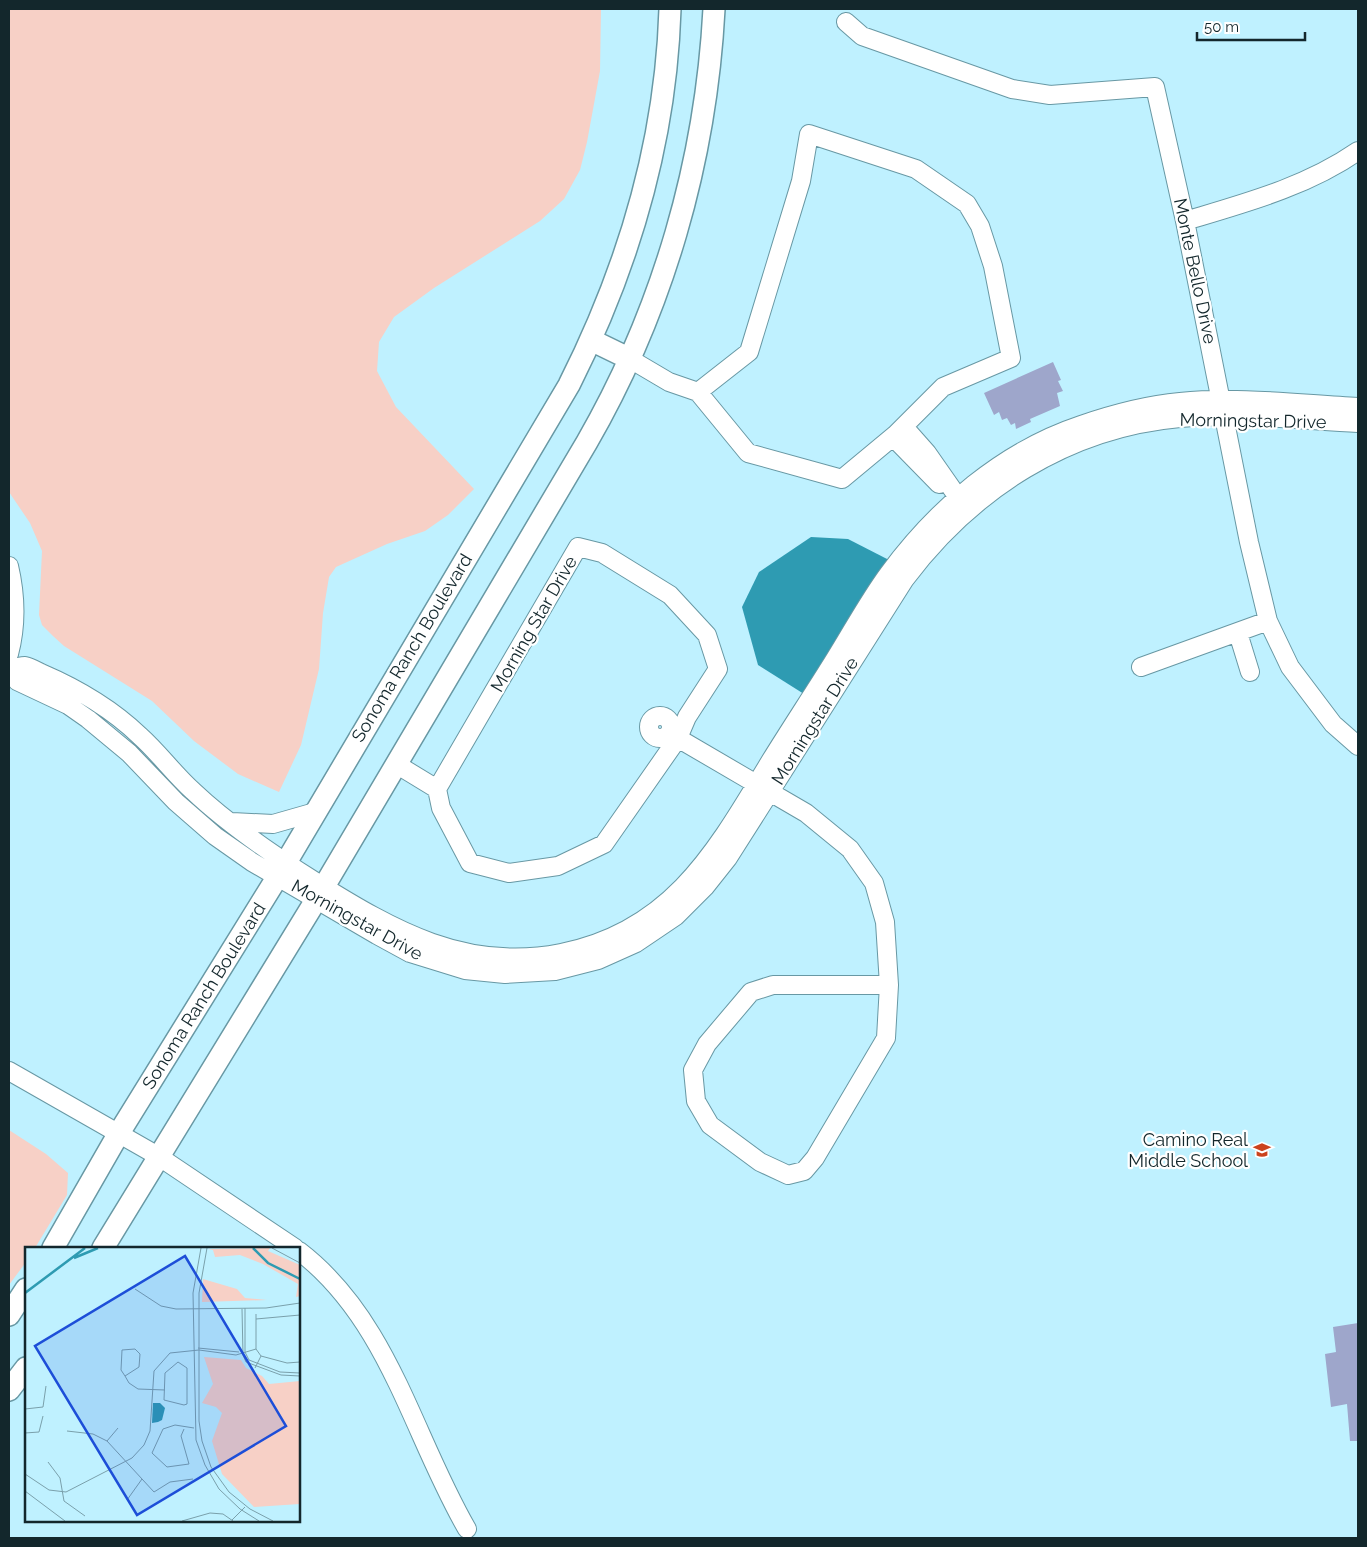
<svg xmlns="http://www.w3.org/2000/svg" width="1367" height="1547" font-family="Raleway,sans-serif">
<rect width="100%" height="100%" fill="#bff1ff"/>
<path fill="#f7d0c6" d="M 9,9 L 601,9 L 600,71 L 587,142 L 580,170 L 564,199 L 540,221 L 434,288 L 394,317 L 379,342 L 377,371 L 396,407 L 474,489 L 448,515 L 425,531 L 387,544 L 336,567 L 329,577 L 323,613 L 319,669 L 301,745 L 279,792 L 238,774 L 194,741 L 152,701 L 64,646 L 53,636 L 42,625 L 39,615 L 42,551 L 30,523 L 9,492 Z
M 9,1130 L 46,1154 L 68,1173 L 67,1195 L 35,1248 L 26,1248 L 26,1262 L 9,1285 Z"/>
<path fill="#2e9bb2" d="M 811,537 L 848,539 L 889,560 L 804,694 L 758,665 L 742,607 L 759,572 Z"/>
<path fill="#9ea6cb" d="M 1053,362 L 1061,380 L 1058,381 L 1063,391 L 1057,393 L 1060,406 L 1030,419 L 1031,422 L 1016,429 L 1015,423 L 1011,425 L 1007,418 L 1002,420 L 999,412 L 994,415 L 984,393 Z
M 1358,1323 L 1358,1441 L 1350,1441 L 1347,1404 L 1331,1407 L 1325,1354 L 1336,1352 L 1333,1327 Z"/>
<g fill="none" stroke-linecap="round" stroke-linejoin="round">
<g stroke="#6898a4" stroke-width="20">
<path id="minor" d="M 846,22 L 862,36 L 1012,89 L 1050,95 L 1155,87 L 1185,221 L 1249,542 L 1268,621 L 1290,667 L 1333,724 L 1358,746
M 1185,221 C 1245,203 1306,187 1358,151
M 630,359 L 669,382 L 698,392 L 748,453 L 842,479 L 895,435 L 943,387 L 1011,358 L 993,266 L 980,226 L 967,204 L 916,169 L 809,134 L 801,181 L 749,352 L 698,392
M 904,427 L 927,453 L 964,506
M 893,437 L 939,484
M 578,547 L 602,553 L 670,595 L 707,635 L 718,669 L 687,717 L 678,738 L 604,844 L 558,866 L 509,873 L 470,863 L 441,808 L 437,789 Z
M 9,566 C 16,596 17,624 9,654
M 1238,633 L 1250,672
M 1141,667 L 1268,621
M 9,669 C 11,668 23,666 25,666 C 30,667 35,670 41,673 C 76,688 112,709 140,736 C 159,753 174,774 193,791 C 230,826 273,855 316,882 C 393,930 466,972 561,953 C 673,931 717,849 771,760 C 792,726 814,693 835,659 C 853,630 869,600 889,573 C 937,508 1003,451 1081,425 C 1113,414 1147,405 1180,402 C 1239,396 1300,404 1358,407
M 10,669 L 17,681 L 68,705 L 88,719 L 129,753 L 176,802 L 215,836 L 252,862 L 377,935 L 410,953 L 465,970 L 505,974 L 555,971 L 598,960 L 636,943 L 676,916 L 705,887 L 728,858 L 905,579 C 972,490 1067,428 1180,418 C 1239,413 1300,420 1358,423
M649 727a11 11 0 1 1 22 0a11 11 0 1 1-22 0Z
M 669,733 L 806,813 L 850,849 L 874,883 L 885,922 L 889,985 L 886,1038 L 815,1158 L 804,1171 L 788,1175 L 760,1162 L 710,1125 L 696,1101 L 693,1070 L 707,1044 L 751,992 L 773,985 L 889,985
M 396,764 L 437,789
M 232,822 L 273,824 L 315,812
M 9,1071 L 158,1156 L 295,1248
M 299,1251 C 389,1320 412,1434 467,1529"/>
</g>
<g stroke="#6898a4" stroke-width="24">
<path id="major" d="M 591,340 L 630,359
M 53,1248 L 119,1133 L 278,876 L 569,385 C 628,268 666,140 670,9
M 103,1248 L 316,900 L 587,442 C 663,310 706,161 714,9
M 9,1315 L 26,1289
M 9,1390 L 26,1368"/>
</g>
<use href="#minor" stroke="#fff" stroke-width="18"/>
<use href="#major" stroke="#fff" stroke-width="21"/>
</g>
<defs>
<g id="school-bare" transform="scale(1.35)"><path d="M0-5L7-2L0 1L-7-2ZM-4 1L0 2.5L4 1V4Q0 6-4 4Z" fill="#cb421d" stroke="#fff" stroke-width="2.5" paint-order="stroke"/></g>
</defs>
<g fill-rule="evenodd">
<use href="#school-bare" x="1262" y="1150"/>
</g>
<g text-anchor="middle" stroke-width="4.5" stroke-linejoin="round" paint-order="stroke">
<g font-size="18" fill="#13272c" stroke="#fff">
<text transform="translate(1195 271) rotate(78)" y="6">Monte Bello Drive</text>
<text transform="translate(1253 421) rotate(1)" y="6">Morningstar Drive</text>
<text transform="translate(534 624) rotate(-60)" y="6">Morning Star Drive</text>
<text transform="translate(412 648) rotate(-59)" y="6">Sonoma Ranch Boulevard</text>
<text transform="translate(815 721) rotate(-58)" y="6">Morningstar Drive</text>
<text transform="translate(357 920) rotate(29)" y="6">Morningstar Drive</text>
<text transform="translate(204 996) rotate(-58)" y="6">Sonoma Ranch Boulevard</text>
</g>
<g font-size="18" fill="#13272c" stroke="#fff" text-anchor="end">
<text x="1248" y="1146">Camino Real<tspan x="1248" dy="21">Middle School</tspan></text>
</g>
</g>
<g transform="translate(25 1247)">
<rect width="275" height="275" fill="#bff1ff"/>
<path d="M 245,1 L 243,4 L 275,18 L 275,49 L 271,50 L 273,37 L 238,17 L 215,8 L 190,10 L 188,3 L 183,2 ZM 178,32 L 212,42 L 220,51 L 242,53 L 177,55 ZM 179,110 L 216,113 L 221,121 L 237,129 L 244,137 L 275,134 L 275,257 L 229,260 L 197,227 L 187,194 L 197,166 L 191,160 L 177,156 L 188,137 Z" fill="#f7d0c6"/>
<path d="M 128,156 L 135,156 L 140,161 L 137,173 L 133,175 L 127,176 Z" fill="#2e9bb2"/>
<path fill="none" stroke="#2e9bb2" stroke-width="2.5" d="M 228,1 L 243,16 L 275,32M 49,11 L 73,1M 0,46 L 60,1"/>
<path fill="none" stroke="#7aa0ab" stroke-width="1" d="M 176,1 L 168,46 L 171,193 L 180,218 L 194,242 L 215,262 L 234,274M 182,1 L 174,46 L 174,174 L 177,194 L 186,220 L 204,245 L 225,262 L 248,274M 247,1 L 275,16M 110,42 L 136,59 L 151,62 L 241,61 L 275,56M 220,61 L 220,105 L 224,113 L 255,125 L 275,126M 217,62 L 218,108 L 221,115 L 256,128 L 275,129M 231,72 L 275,68M 173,101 L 214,105M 231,102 L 231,67M 236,109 L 262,116 L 275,115M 153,115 L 162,121 L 162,157 L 159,158 L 139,153 L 140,126 ZM 100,129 L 114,120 L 115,107 L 110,102 L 97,103 L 96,123 L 100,129 L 104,136 L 113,142 L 140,143M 0,162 L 18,160 L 21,139M 159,182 L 156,189 L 164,217 L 142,220 L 127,206 L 138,182 L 150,178 L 169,181M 42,184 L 68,187 L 82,194 L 129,245 L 145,235 L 168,232M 0,186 L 14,185 L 18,169M 82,194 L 93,181M 23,215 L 35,231 L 39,254 L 60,269M 0,227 L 24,243 L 41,245 L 107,211 L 119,198 L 125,184 L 129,124 L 145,106 L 174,103 L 211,108 L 231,102 L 236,109 L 230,121M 0,244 L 40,274M 102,253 L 117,232M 207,273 L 220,260M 157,274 L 185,266 L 198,267 L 208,274"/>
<path fill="#1d4ed8" fill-opacity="0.15" stroke="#1d4ed8" stroke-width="2.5" d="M 160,9 L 261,179 L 112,268 L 10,99 Z"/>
<rect width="275" height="275" fill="none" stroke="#13272c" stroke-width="2.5"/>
</g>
<rect width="1367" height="1547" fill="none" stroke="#13272c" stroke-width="20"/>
<path d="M1197 32v8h108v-8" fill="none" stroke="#13272c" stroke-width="2.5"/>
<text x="1204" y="32" font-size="15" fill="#13272c" stroke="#ffffff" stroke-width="4" paint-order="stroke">50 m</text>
</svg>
